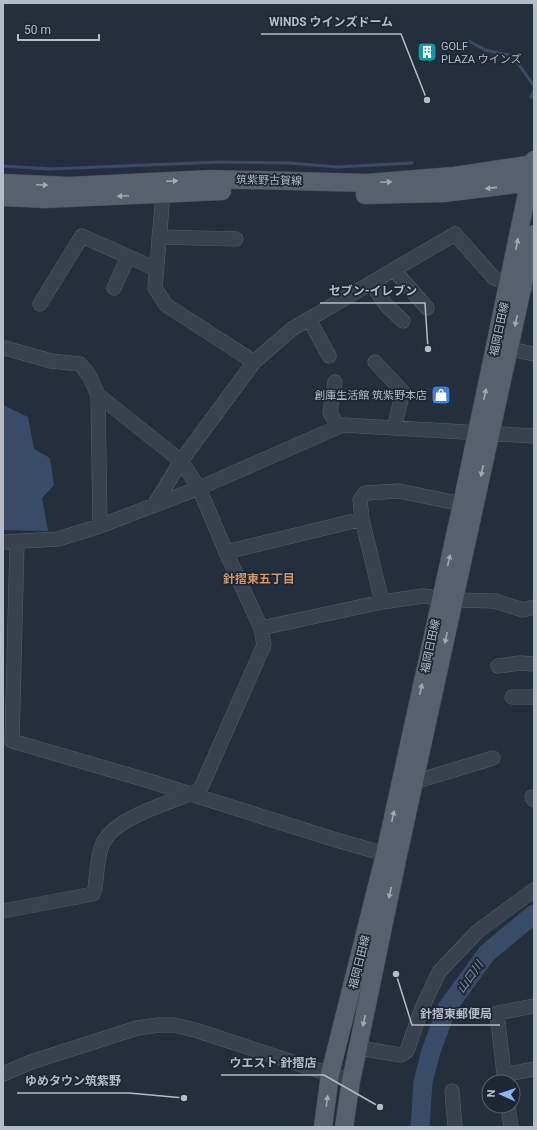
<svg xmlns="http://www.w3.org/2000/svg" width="537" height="1130" font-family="Roboto,'Noto Sans JP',sans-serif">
<rect width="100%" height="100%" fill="#242f3e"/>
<path fill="#394c67" d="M 3,405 L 28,417 L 34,449 L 50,458 L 54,485 L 42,498 L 48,531 L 3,530 Z"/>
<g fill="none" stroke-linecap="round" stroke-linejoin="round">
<path stroke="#394c67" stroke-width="3" d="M 469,41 L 485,50 L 513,56 L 534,86
M 534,91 L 531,97 L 534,97
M 3,166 L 50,169 L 220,162 L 289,163 L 337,167 L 412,163"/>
<path stroke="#394c67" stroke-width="19" d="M 420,1127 L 423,1082 L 431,1051 L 447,1008 L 487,953 L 534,914"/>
<g stroke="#565f6c" stroke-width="15">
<path id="minor" d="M 163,194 L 155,288 L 166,305 L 254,362
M 159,237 L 236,239
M 394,270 L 427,308
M 371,283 L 387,306 L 403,321
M 114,288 L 128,257
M 40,304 L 82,236 L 156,269
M 309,319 L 329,356
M 510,349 L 534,354
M 375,362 L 403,392 L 394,428
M 335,382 L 330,412 L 338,427
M 98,395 L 100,526
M 155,504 L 181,461 L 254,362 L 292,329 L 455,234 L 494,278 L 509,282 L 534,284
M 3,542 L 58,539 L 100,526 L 199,488 L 343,425 L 534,436
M 17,543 L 12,741 L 146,780 L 333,839 L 385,854 L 395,855
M 226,552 L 362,519
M 382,602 L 362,519 L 360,500 L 365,493 L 399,491 L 462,504
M 261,628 L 382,602 L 423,596 L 454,600 L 495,601 L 523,610 L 534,607
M 498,666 L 520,663 L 534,664
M 512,697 L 534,697
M 405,780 L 414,782 L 493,758
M 532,797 L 534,800
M 3,911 L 93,894 L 95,888 C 97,874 97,856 103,843 C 116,816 173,802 200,790 L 264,645 L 261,628 L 226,552 L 199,488 L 181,461 L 98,395 L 89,375 L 80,364 L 51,361 L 5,348
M 359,1048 L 401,1055 L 407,1051 L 422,1008 L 439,972 L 478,931 L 534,890
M 3,1074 L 31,1062 L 137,1028 L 159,1025 L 174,1025 L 195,1030 L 351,1081
M 504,1075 L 534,1069
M 505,1082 L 497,1013 L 534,1006
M 452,1091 L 455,1127
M 508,1106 L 511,1127"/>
</g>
<g stroke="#414a57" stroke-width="19">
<path id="major" d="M 3,183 L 69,186 L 212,179 L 367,183 L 454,176 L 534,164
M 365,195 L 443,193 L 534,182
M 3,197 L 45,199 L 222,191
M 323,1127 L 330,1074 L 385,854 L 462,504 L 534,160
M 344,1127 L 351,1081 L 398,855 L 534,234"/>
</g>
<use href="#minor" stroke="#38414e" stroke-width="14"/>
<use href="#major" stroke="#56606e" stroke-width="18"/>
</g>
<defs><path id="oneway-solid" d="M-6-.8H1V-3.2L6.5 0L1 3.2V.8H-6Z"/></defs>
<g fill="#a1aab7">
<use href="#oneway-solid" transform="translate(172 181) rotate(-3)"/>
<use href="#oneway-solid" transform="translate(386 182) rotate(-3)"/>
<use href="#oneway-solid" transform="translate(42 185) rotate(2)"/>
<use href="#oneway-solid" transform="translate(491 188) rotate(174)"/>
<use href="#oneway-solid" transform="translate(123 196) rotate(177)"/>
<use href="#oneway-solid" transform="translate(517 244) rotate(-79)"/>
<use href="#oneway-solid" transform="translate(516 321) rotate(103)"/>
<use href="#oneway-solid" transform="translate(485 394) rotate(-78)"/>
<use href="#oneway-solid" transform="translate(482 471) rotate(102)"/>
<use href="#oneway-solid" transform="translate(449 560) rotate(-77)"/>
<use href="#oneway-solid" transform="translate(446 638) rotate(102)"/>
<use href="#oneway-solid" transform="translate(421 689) rotate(-78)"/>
<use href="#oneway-solid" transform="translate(393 816) rotate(-78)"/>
<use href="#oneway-solid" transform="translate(390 893) rotate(102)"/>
<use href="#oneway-solid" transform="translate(364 1021) rotate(102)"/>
<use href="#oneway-solid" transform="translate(327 1101) rotate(-82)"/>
</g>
<defs>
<g id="building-square" transform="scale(1)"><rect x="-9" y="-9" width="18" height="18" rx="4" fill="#0f9aa8" stroke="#1d2633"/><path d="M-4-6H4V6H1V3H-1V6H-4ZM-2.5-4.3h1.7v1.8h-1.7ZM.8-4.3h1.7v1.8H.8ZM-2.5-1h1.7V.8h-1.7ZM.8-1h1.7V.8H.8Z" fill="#fff"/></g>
<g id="shop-square" transform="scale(1)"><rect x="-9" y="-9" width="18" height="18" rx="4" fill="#3f7fe0" stroke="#1d2633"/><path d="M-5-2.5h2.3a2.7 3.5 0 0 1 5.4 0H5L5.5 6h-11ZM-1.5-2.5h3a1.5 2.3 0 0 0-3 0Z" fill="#fff"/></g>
</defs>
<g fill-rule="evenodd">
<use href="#building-square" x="427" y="52"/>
<use href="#shop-square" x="441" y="395"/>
</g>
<g text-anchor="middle" stroke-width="3.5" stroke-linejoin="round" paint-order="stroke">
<g font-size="11" fill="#b4bcc9" stroke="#1d2633" text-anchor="start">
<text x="441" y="50">GOLF<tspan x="441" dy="13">PLAZA ウインズ</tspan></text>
<text x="427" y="399" text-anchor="end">創庫生活館 筑紫野本店</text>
</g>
<g font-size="11" fill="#b4bcc9" stroke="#1d2633">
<text transform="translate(269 180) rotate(1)" y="4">筑紫野古賀線</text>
<text transform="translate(499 329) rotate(-78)" y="4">福岡日田線</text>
<text transform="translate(430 646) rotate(-78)" y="4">福岡日田線</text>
<text transform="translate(359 962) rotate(-76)" y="4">福岡日田線</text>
</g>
<g font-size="12" font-weight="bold" fill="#d59563" stroke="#1d2633">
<text x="259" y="583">針摺東五丁目</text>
</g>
<g font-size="12" font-style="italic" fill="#7c92b1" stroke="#1d2633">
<text transform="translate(470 977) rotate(-54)" y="4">山口川</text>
</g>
</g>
<path fill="none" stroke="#b4bcc9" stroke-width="1.5" d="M427 100L401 34H261M428 349L425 303H320M396 974L412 1025H500M380 1107L324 1075H221M184 1098L129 1093H17"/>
<g fill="#b4bcc9" stroke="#1d2633" stroke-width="1.5">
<circle cx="427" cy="100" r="4"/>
<circle cx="428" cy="349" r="4"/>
<circle cx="396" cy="974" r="4"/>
<circle cx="380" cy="1107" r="4"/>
<circle cx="184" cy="1098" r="4"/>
</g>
<g font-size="12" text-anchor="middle" font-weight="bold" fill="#b4bcc9" stroke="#1d2633" stroke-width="3.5" stroke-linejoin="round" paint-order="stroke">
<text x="331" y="26">WINDS ウインズドーム</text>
<text x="373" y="295">セブン-イレブン</text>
<text x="456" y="1018">針摺東郵便局</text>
<text x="273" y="1067">ウエスト 針摺店</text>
<text x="73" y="1085">ゆめタウン筑紫野</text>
</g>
<rect width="537" height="1130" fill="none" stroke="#b4bcc9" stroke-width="8"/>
<g transform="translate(501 1094) rotate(273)"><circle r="19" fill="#1d2633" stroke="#59626f"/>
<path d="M0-3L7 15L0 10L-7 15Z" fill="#8ab4f8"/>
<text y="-6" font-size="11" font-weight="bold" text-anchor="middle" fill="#b4bcc9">N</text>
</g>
<path d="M18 34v6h81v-6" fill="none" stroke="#b4bcc9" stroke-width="2"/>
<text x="24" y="34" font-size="12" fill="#b4bcc9" stroke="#1d2633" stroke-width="3" paint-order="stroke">50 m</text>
</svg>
